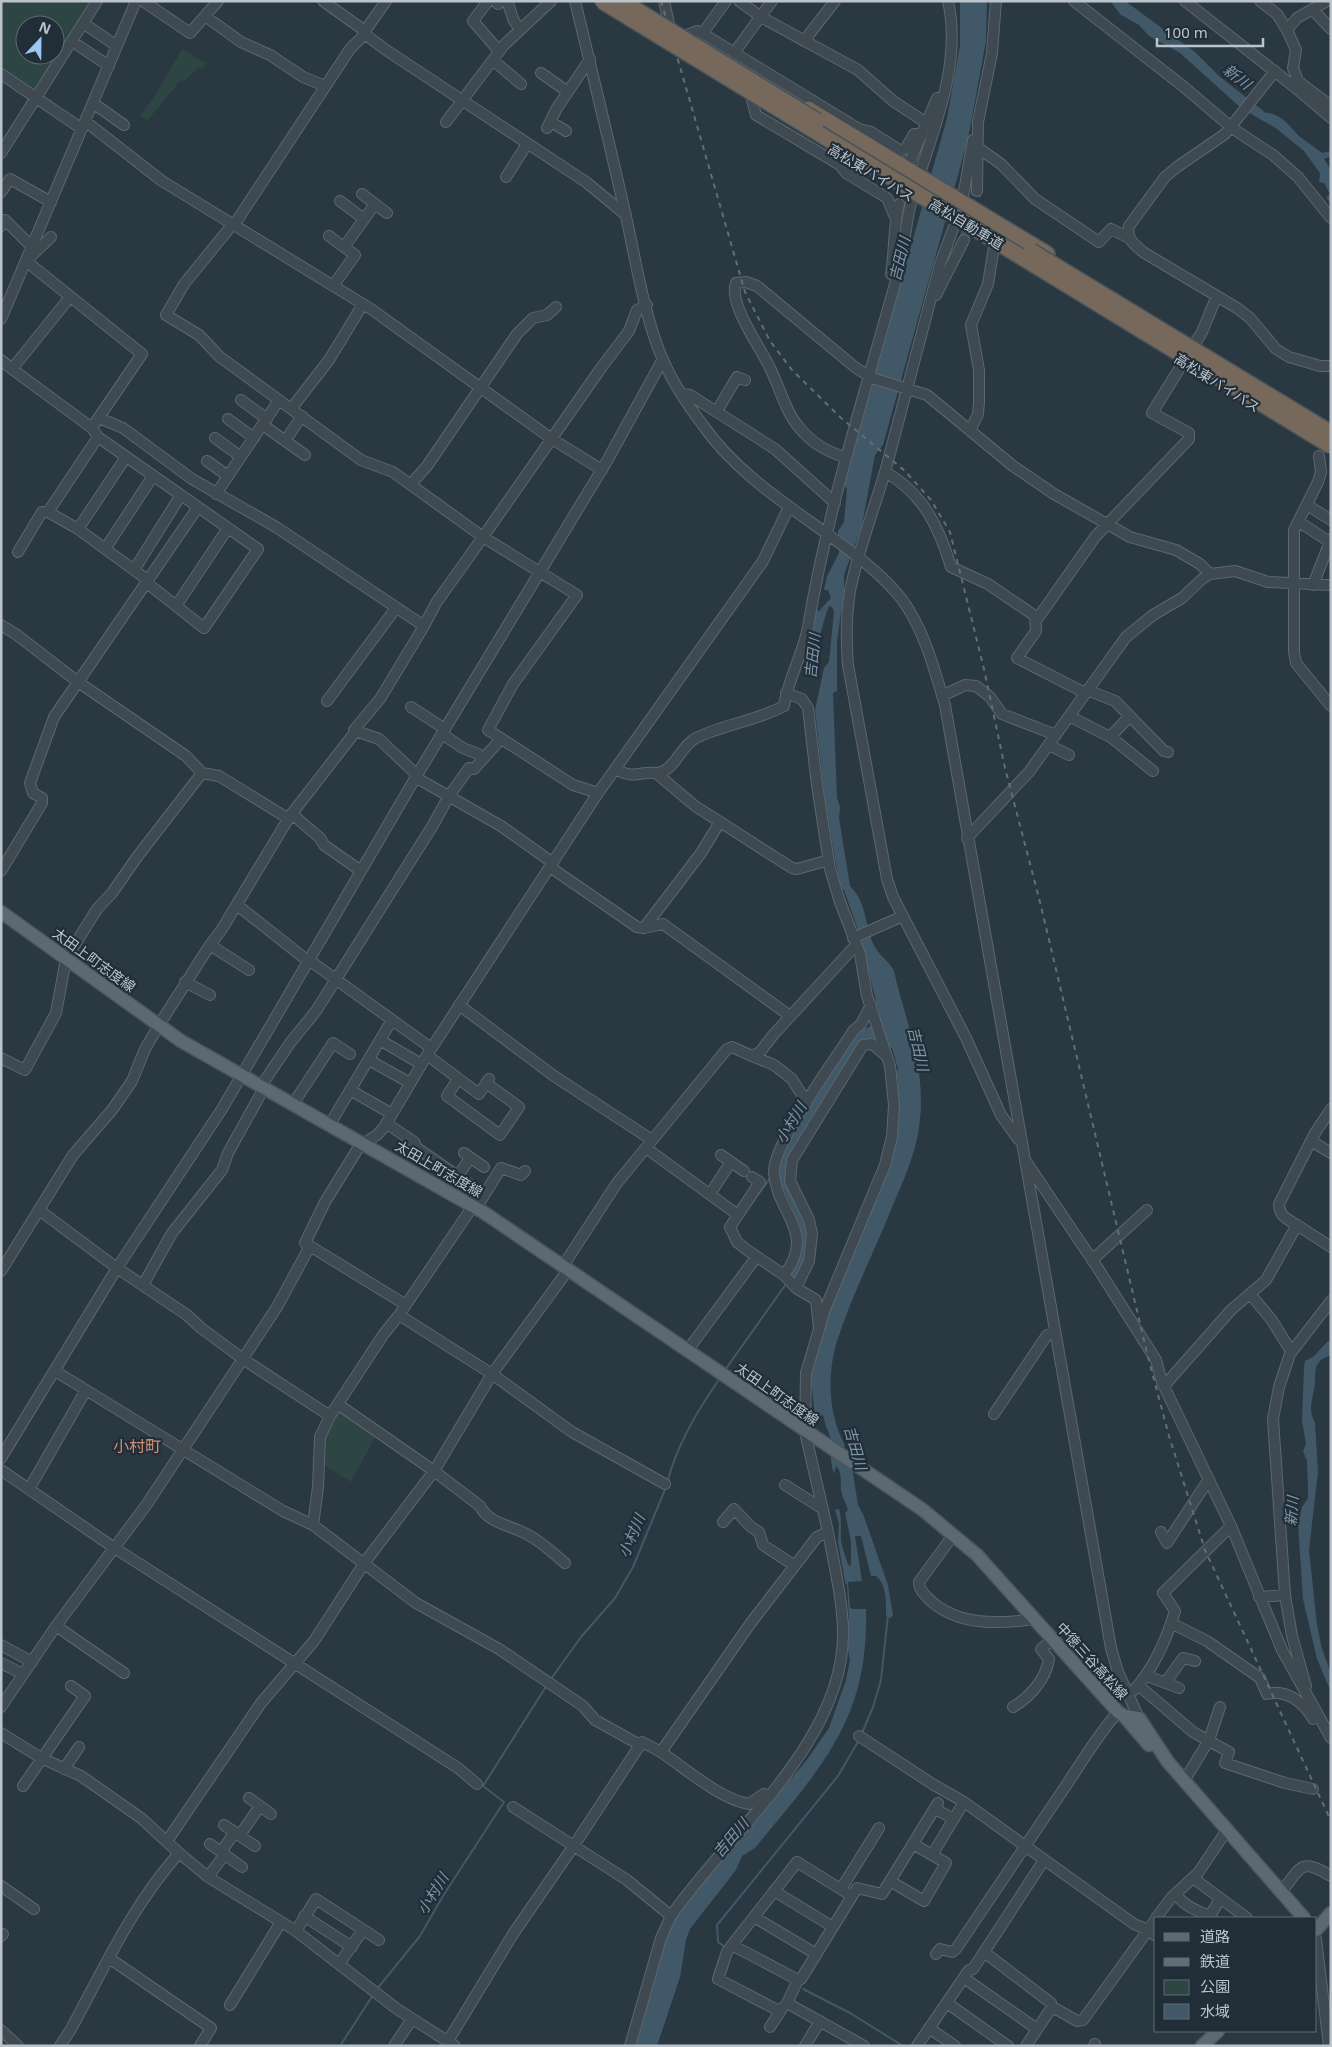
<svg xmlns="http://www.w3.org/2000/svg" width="1332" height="2047" font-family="'Noto Sans','Noto Sans JP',sans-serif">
<rect width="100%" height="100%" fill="#2a3842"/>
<path fill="#2d4543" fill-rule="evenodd" d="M 1,1 L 89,1 L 94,5 L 37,94 L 1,69 ZM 25,25 L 55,25 L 55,55 L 25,55 Z
M 182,49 L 206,63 L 201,69 L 198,67 L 184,82 L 181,80 L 147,121 L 140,115 L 154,97 Z
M 340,1409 L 371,1431 L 374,1439 L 351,1482 L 321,1463 L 321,1439 Z"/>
<path fill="#415869" d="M 960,1 L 987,1 L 986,41 L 968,139 L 883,445 L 875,455 L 862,525 L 844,575 L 844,592 L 837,641 L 837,691 L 833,693 L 837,798 L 840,807 L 839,818 L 850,886 C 869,904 864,932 877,950 C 882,958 889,961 894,971 C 907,1028 929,1073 918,1134 C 913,1159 903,1182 893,1205 C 875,1250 852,1295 837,1341 C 827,1373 828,1416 845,1445 L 842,1450 L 852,1467 L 858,1505 L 863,1514 L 888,1585 L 893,1616 L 890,1618 L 886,1616 C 886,1603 887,1584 876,1576 L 871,1576 L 861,1536 L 855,1536 L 862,1581 L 848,1582 L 850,1607 L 852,1609 L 866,1609 C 869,1721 821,1767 755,1848 L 742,1856 L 736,1870 L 690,1929 L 686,1940 L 680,1977 L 657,2046 L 636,2046 L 664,1945 L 672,1924 L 693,1894 L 806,1761 L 829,1728 L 846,1680 L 850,1660 L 848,1651 L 849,1627 L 847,1624 L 849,1619 L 847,1585 L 845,1582 L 838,1542 L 839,1524 L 835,1510 L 839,1509 C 843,1522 839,1534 842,1546 C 844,1552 846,1560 849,1566 L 851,1565 L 851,1541 L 845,1513 L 848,1510 C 846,1503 842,1497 841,1490 C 840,1480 843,1474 836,1466 L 834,1474 C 830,1462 831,1454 831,1442 C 830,1433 824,1424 823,1414 L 818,1422 L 815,1419 L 811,1377 L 819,1337 L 889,1162 L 898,1082 L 896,1072 L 898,1069 L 892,1048 L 889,1047 L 884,1035 L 861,1041 L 788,1157 L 786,1183 L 803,1217 L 808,1236 L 806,1257 L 794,1281 L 787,1287 L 784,1284 L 799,1257 L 802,1238 L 799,1223 L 779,1179 L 778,1166 L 787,1143 L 854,1037 L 859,1031 L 881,1022 L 861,939 L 844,890 L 840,888 L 824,793 L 815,710 L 824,668 L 829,662 L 834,611 L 832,607 L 829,606 C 821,626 818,649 810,669 L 809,659 L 804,658 L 813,628 L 815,610 L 819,611 L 831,598 L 828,590 L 824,590 L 827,576 L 839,553 L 838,531 L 844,522 L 847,489 L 844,485 L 947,118 L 960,45 Z
M 1110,1 L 1125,1 L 1155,23 L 1195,52 L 1219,76 L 1266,113 C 1281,113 1289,126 1299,136 C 1306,142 1315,147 1322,153 L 1331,151 L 1331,156 L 1324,159 L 1331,170 L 1331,205 L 1326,197 L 1330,194 L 1324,183 L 1319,182 L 1320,173 L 1304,151 L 1277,129 L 1241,108 L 1180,53 L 1149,36 L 1139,25 L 1121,15 Z
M 1328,1341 L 1331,1341 L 1331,1355 C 1328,1357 1322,1358 1320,1361 C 1315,1366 1315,1373 1315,1380 C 1315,1396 1306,1407 1315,1423 L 1318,1472 L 1309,1550 L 1317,1625 L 1322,1649 L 1331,1673 L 1331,1692 L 1317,1659 L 1303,1599 L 1298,1523 L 1302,1507 L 1308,1498 L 1308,1489 L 1307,1461 L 1303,1451 L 1306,1444 L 1302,1421 L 1304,1368 L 1305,1361 L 1313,1357 Z"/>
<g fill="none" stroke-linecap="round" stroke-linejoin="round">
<path stroke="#415869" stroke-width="2" d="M 744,1214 L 771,1177
M 725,1370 L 786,1284
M 668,1480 C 677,1445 699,1408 720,1378
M 551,1679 L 581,1637 L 615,1598 L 633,1567 L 666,1487
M 862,1733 L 873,1707 L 881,1680 L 888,1615
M 725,1947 L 718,1942 L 717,1925 L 838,1776 L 859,1740
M 377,1989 L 420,1936 L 443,1896 L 504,1802 L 483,1786 L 547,1685
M 803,1989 L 850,2013 L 903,2046
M 340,2046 L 373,1995"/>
<path stroke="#404d57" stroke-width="10" stroke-dasharray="10 5" stroke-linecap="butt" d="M 964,240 L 977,191"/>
<g stroke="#5c676f" stroke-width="12">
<path id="minor" d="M 143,1 L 190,33 L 218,1
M 323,1 L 365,31 L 366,35 L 386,50 L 586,182 L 626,215
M 488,1 L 473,21 L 499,51
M 495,1 L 498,4
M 507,1 L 514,21 L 520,29
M 575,1 C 591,67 607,133 622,199 C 634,248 643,315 663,360 C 673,383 687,404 702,424 C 734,470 781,501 826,533 C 853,553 880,572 901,598 C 924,629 934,668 945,705 L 1111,1648 L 1118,1672 L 1139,1718
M 664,1 L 669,24
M 739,1 L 761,17 L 858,70 L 893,101 L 928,124
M 1074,1 L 1184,87 L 1232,128 L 1273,155 L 1298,177 L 1331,218
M 1185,1 L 1297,89 L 1331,118
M 1260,1 L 1277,14 L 1287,30 L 1297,18 L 1327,1
M 1312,9 L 1331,29
M 205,16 L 241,42 L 270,55 L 303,77 L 325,86
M 83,23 L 117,46
M 705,30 L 726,1
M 1287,30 L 1296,50 L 1293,68 L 1298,81 L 1331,106
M 365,31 L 386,1
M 687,35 L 698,31 L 702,33 L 859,129 L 871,132 L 901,151 L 906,148 L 914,134 L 922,135
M 804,41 L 835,1
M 79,46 L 109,66
M 734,53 L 772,1
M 494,61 L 521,84
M 1275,71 L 1225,134 L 1177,167 L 1165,177 L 1129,226 C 1126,239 1134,244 1143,252 L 1237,308 L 1250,318 L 1276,349 L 1289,357 L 1320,366 L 1331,366
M 541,73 L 568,92
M 1,74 L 82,129
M 752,100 L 756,115 L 840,165
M 93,103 L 124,125
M 85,121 L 162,181 L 371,309 L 552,439 L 602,470
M 446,122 L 504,45 L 551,1
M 551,122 L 566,131
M 547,128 L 557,108 L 590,59
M 977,147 L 1001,164 L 1035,199 L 1099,242 L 1111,229 L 1129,238
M 1,153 L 97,1
M 846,157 L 840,165 L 846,173 L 887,198 L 895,217
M 911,159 L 937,98
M 506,177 L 527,144
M 977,191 L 978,122 L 992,53 L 996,1
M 1,192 L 10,179 L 51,202
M 362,194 L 375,204
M 340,201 L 364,219
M 962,203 L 973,140
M 955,224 L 940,264 L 885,472 C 923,493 939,527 951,567 L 988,584 L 1038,618 L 1095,537 L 1189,439 L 1189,433 L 1152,413 L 1202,332 L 1216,298
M 232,225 L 184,284 L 166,315 L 199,335 L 220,357 L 361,460 L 393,472 L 483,537 L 601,368 L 629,331 L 637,310 L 647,305
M 234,225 L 350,49 L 366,33
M 1,226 L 5,220 L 32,247
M 329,236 L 355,255 L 333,286
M 51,237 L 26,261 L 142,354 L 95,423
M 344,247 L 375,204 L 387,213
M 891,274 C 895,251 893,227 899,204
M 936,295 L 964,240
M 1,319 L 136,1
M 1,360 L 12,369 L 70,297
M 12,369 L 92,428 L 98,437 L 258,549 L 204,628 L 147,583 L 145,578 L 78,529 L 48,512 L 98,437
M 682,394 L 690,395 L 775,449 L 835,503
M 241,400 L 267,419
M 291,409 L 329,360 L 363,304
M 717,411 L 737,377 L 745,380
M 99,418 L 123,428 L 192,479 L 276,527 L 424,626 L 436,603 L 483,537 L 577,595 L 513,684 L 488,730 L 573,785 L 598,793
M 228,419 L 254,438
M 263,425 L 305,455
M 970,431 L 978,414 L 979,402 L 979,370 L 971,325 L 988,284 L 994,247
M 215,438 L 241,457
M 285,441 L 302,416
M 1319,456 L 1321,472 L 1318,482 L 1294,530 L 1294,652 L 1296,663 L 1331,706
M 846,458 C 830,452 816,446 804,433 C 785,414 781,389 769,366 C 760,347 728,303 736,283 L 746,282 L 757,286 L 856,368 L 872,378 L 927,395 L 1013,466 L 1054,494 L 1130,537 L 1176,550 L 1200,564 L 1210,574
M 207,461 L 228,476
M 885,472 C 874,509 857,554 850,591 C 846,616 846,640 848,665 L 887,879 L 893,897 L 966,1038 L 1001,1115 L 1018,1139
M 411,484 L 427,466 L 517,334 L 533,318 L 547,315 L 556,307
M 216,494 L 279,400
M 1307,505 L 1331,520
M 1299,522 L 1330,542
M 78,529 L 126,457
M 105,549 L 153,476
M 18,552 L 42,512 L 48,512
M 134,570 L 181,495
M 1313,585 L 1331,539
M 176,606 L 228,528
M 1035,616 L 1036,631 L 1017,658 L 1085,693
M 1,625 L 17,635 L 78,682 L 198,507
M 1087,690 L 1115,701 L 1164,751 L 1168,752
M 942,696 L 965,685 L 976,686 L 990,697 L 1002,714 L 1056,735
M 327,701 L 396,608
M 411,707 L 445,729
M 1069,716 L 1112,738 L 1153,771
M 354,730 L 380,699 L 424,626
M 442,734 L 463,748 L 478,754
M 1110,737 L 1130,716
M 1049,745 L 1069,755
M 616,769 C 634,780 638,771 656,773 L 695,806 L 792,868 L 797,869 L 829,860
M 656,773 C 675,772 680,746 696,738 C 724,724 756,721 784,706 C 788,679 803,654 808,627 C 828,507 866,390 898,273 C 905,248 905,223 912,199 C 930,136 963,68 948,1
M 415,777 L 501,826 L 553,863
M 292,814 L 320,838 L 324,845 L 361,871
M 967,838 L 1029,772 L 1126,637 L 1153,615 L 1182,598 L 1202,579 L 1210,574 L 1235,571 L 1268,582 L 1331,585
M 550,867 L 637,927 L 644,928 L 663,924 L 790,1016
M 1,871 L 42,803 L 42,798 L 33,793 L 30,783 L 54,717 L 78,682 L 186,756 L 202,773 L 219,776 L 289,819
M 237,905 L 308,961
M 644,928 L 701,853 L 720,822
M 853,938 L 903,916
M 210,945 L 249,970
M 309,960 L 431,1048
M 185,982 L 210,995
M 459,1005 L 554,1076 L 652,1140
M 380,1040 L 421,1064
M 427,1055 L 479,1094 L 489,1079
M 752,1056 L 774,1065 L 792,1079 L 807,1103
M 1,1058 L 25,1070 L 56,1013 L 66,959 L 97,909 L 112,893 L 137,857 L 202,773
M 369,1060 L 410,1083
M 458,1079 L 447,1096 L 500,1135 L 519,1107 L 486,1083
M 261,1086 L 290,1043 L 316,1011 L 433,825 L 449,796 L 469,768 L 474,769 L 500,740
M 350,1090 L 392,1114
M 293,1104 L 333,1043 L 350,1054
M 386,1123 L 414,1142 L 417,1148 L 478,1190 L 469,1204
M 330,1124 L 392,1020
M 1311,1141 L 1331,1153
M 362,1142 L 325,1202 L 305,1243 L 406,1305
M 364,1143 L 377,1135 L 385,1126 L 427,1055 L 598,793 L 763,561 L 789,507
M 646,1148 L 738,1215 L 730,1227 L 737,1242 L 747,1250 L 784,1275 L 796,1288 L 816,1300 L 819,1328
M 464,1153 L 484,1167
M 721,1155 L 744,1171
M 1025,1160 L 1097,1267 L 1156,1360 L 1162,1382 L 1231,1526 L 1282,1650 L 1331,1738
M 458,1176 L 470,1158
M 710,1194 L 731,1162
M 473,1206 L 399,1315 L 492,1374 L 572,1432 L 665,1484
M 476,1208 L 501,1168 L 521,1175 L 525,1171
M 39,1210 L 117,1268 L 187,1315 L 201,1328 L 243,1359 L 330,1416
M 738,1215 L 760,1182 L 752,1177
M 1297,1225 L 1331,1247
M 1092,1260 L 1147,1210
M 563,1266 L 617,1183 L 727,1049 L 732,1047 L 752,1056 L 760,1052 L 774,1034 L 856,945
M 1,1271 L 73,1155 L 112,1110 L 132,1081 L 145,1049 L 159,1025 L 210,945 L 222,929 L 290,816 L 356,731 L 379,739 L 417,775
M 784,1275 C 817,1232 777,1214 774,1173 C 772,1144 836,1059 853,1031 L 861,1024 L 871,1005
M 143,1285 L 172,1233 L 222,1170 L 228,1153 L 264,1088
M 796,1288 L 809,1261 L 812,1234 L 809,1220 L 790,1181 L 792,1160 L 863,1045 L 872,1044 L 885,1055
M 1250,1294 L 1271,1319 L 1291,1351
M 687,1351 L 752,1263
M 55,1371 L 283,1511 L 313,1525 L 416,1603 L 499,1649 L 583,1706 L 595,1720 L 640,1745
M 1164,1386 L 1231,1310 L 1266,1280 L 1297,1225 C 1287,1219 1279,1216 1279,1204 L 1315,1133 L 1331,1109
M 339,1405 L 434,1471 L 480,1506 C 488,1524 515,1526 530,1536 C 543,1543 554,1554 565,1563
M 994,1414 L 1047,1335 L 1055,1332
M 1,1458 L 117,1268 L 222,1109 L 417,775 L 607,461 L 663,359
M 1,1470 L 113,1547 L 458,1768 L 477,1784
M 785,1485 L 823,1509
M 29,1489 L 86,1390
M 723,1522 L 734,1509 L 751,1527 L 759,1532 L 763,1545 L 795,1566
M 313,1525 L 318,1487 L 320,1437 L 330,1416 L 383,1335 L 399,1315
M 1161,1532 L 1167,1543 L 1209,1479
M 954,1534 L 919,1582 C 919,1590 925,1595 931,1601 C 959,1626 999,1624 1034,1619
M 1259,1597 L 1285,1595
M 1171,1623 L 1207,1641 L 1260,1678 L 1267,1694 C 1286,1689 1304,1702 1313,1719
M 56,1626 L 124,1673
M 1,1645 L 32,1662
M 1,1663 L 23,1674
M 1147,1676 L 1179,1688
M 1165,1683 L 1183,1658 L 1195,1661
M 1138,1685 L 1193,1732 L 1229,1752 L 1225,1763 L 1285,1783 L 1313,1789
M 1306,1686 L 1292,1636 L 1285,1595 L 1273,1419 L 1279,1387 L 1290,1354 L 1331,1301
M 1134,1690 C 1153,1669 1167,1638 1175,1611 L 1163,1593 L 1231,1526
M 1,1707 L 56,1626 L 147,1504 L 277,1307 L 310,1246
M 1013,1707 C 1030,1697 1046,1679 1049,1659 L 1041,1649 L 1053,1639
M 1,1733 L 41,1758 L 81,1776 L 141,1818 L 179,1853 L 208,1877 L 296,1931 L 397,2009 L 455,2046
M 859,1736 L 934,1785 L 964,1802 L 1134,1924 L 1148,1930 L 1156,1936
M 661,1752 C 686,1769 720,1799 749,1804 L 764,1794
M 64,1769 L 79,1747
M 1184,1781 L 1209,1740 L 1220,1707
M 23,1786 L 85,1696 L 71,1686
M 249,1798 L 271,1814
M 513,1807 L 627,1880 L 671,1916
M 935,1809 L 954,1819
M 224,1825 L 255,1846
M 240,1835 L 260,1806
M 167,1841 L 261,1703 L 314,1641 L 365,1562 L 434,1471 L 492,1374 L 568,1270
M 210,1844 L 242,1867
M 221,1852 L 235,1832
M 932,1855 L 964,1802
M 208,1877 L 225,1854
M 1193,1878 L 1247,1918
M 890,1881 L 924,1901 L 946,1863 L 913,1844
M 1,1886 L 34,1909
M 841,1889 L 879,1828
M 774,1891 L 833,1927
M 1282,1891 C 1302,1866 1300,1858 1331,1876
M 1176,1894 C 1186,1909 1199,1910 1212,1918
M 852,1896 L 797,1862 L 732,1945 L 798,1980 L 787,2003 L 864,2046
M 304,1916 L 352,1947
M 1210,1916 L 1218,1902
M 754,1917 L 816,1954
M 1156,1918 L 1171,1898 L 1198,1873 L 1227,1830
M 296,1931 L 316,1899 L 379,1940
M 1,1936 L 3,1934
M 1316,1939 L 1329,2046
M 732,1945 L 727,1952 L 718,1979 L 779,2011
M 984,1952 L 1051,2003 L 1053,2009
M 936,1954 L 940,1949 L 952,1952 L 956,1949 C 990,1898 1025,1847 1059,1796 C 1079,1767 1095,1738 1118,1712
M 109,1958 L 211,2028 L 200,2046
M 339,1964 L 363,1930
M 964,1978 L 1037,2029
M 798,1980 L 801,1979 L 857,1888 L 882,1894 L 938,1803
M 947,2003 L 1008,2046
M 230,2005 L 281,1922
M 770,2027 L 783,2007
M 929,2028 L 955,2046
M 1,2030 L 18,2046
M 448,2041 L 513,1934 L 571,1850 L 642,1742 L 661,1752 L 750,1624 L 817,1537 L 828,1532 L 805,1432 L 806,1373 L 825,1309 L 885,1165 L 892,1137 L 894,1105 L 890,1066 L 867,996 L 860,954 L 840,902 L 830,869 L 817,785 L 808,708 L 802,699 L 786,693
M 60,2046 L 71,2029 C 104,1968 132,1906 179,1853
M 394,2046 L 412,2019
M 630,2046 L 661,1938 L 671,1916 C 730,1831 846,1740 843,1630 C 842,1597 834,1564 828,1532
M 805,2046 L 820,2021
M 917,2046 L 969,1970 L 973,1969 L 1044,1860
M 1026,2046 L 1050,2010 L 1056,2009 L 1077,2021 L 1083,2020 L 1156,1919
M 1094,2046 L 1095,2044"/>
</g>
<g stroke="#4a555e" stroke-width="15">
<path id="major" d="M 1,912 L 181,1041 L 483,1212 L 923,1510 L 977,1555 L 1118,1712 L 1124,1716 L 1139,1718 L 1168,1762 L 1304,1918
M 1124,1716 L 1149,1745
M 1316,1930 L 1331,1913
M 1202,2046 L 1218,2031"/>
</g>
<g stroke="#48545c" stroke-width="18">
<path id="highway" d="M 808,109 L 1047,254"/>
</g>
<use href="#minor" stroke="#3e4952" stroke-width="10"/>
<use href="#major" stroke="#5c6872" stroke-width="12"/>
<use href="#highway" stroke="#77685c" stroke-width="15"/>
<path stroke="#606e78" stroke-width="2" stroke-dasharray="5 5" stroke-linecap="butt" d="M 661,1 L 745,292 L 770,341 L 792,370 L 840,417 L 905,471 L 931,500 L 950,532 L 984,669 L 1005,768 L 1040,902 L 1148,1357 L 1169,1436 L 1205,1550 L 1331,1821"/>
<g stroke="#48545c" stroke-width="18" stroke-linecap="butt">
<path id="highway-bridge" d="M 602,1 L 1331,446
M 622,1 L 817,121
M 1031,251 L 1331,433"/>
</g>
<use href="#highway-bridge" stroke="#77685c" stroke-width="15"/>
</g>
<g text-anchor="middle" stroke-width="4.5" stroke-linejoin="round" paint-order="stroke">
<g font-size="14" fill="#bbc4cc" stroke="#222e37">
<text transform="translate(871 173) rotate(31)" y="5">高松東バイパス</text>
<text transform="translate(966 224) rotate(31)" y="5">高松自動車道</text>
<text transform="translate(1217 383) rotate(32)" y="5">高松東バイパス</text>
<text transform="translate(94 960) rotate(36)" y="5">太田上町志度線</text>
<text transform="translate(439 1169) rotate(30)" y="5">太田上町志度線</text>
<text transform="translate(777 1394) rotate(35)" y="5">太田上町志度線</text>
<text transform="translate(1092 1661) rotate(48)" y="5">中徳三谷高松線</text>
</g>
<g font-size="15" font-style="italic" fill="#7e98ab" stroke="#222e37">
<text transform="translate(1237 77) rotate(38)" y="5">新川</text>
<text transform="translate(900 259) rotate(-76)" y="5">吉田川</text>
<text transform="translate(813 656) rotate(-84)" y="5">吉田川</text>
<text transform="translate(918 1049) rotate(77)" y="5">吉田川</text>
<text transform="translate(791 1123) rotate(-59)" y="5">小村川</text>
<text transform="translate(855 1448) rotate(74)" y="5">吉田川</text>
<text transform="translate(1292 1511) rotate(-85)" y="5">新川</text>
<text transform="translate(632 1536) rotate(-67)" y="5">小村川</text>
<text transform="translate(731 1838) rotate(-50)" y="5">吉田川</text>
<text transform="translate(433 1894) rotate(-58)" y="5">小村川</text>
</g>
<g font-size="16" fill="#cf8e73" stroke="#222e37">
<text x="137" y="1452">小村町</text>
</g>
</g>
<rect width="1332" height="2047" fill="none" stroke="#bbc4cc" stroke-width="5"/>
<rect x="1154" y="1917" width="162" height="115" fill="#222e37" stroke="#5f6a73"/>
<rect x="1164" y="1933" width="25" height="8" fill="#5c6872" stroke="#5f6a73"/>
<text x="1200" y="1942" font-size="15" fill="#bbc4cc">道路</text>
<rect x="1164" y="1958" width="25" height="8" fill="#606e78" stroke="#5f6a73"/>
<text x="1200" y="1967" font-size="15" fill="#bbc4cc">鉄道</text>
<rect x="1164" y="1980" width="25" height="15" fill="#2d4543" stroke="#5f6a73"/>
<text x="1200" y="1992" font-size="15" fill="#bbc4cc">公園</text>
<rect x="1164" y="2004" width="25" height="15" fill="#415869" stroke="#5f6a73"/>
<text x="1200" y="2017" font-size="15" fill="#bbc4cc">水域</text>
<g transform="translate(40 40) rotate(22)"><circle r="24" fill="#222e37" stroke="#5f6a73"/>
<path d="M0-4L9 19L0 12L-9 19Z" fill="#9bc8f1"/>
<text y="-8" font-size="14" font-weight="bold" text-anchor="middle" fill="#bbc4cc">N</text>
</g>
<path d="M1157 38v8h106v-8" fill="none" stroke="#bbc4cc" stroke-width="2.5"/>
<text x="1164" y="38" font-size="15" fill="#bbc4cc" stroke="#222e37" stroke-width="4" paint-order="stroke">100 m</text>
</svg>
